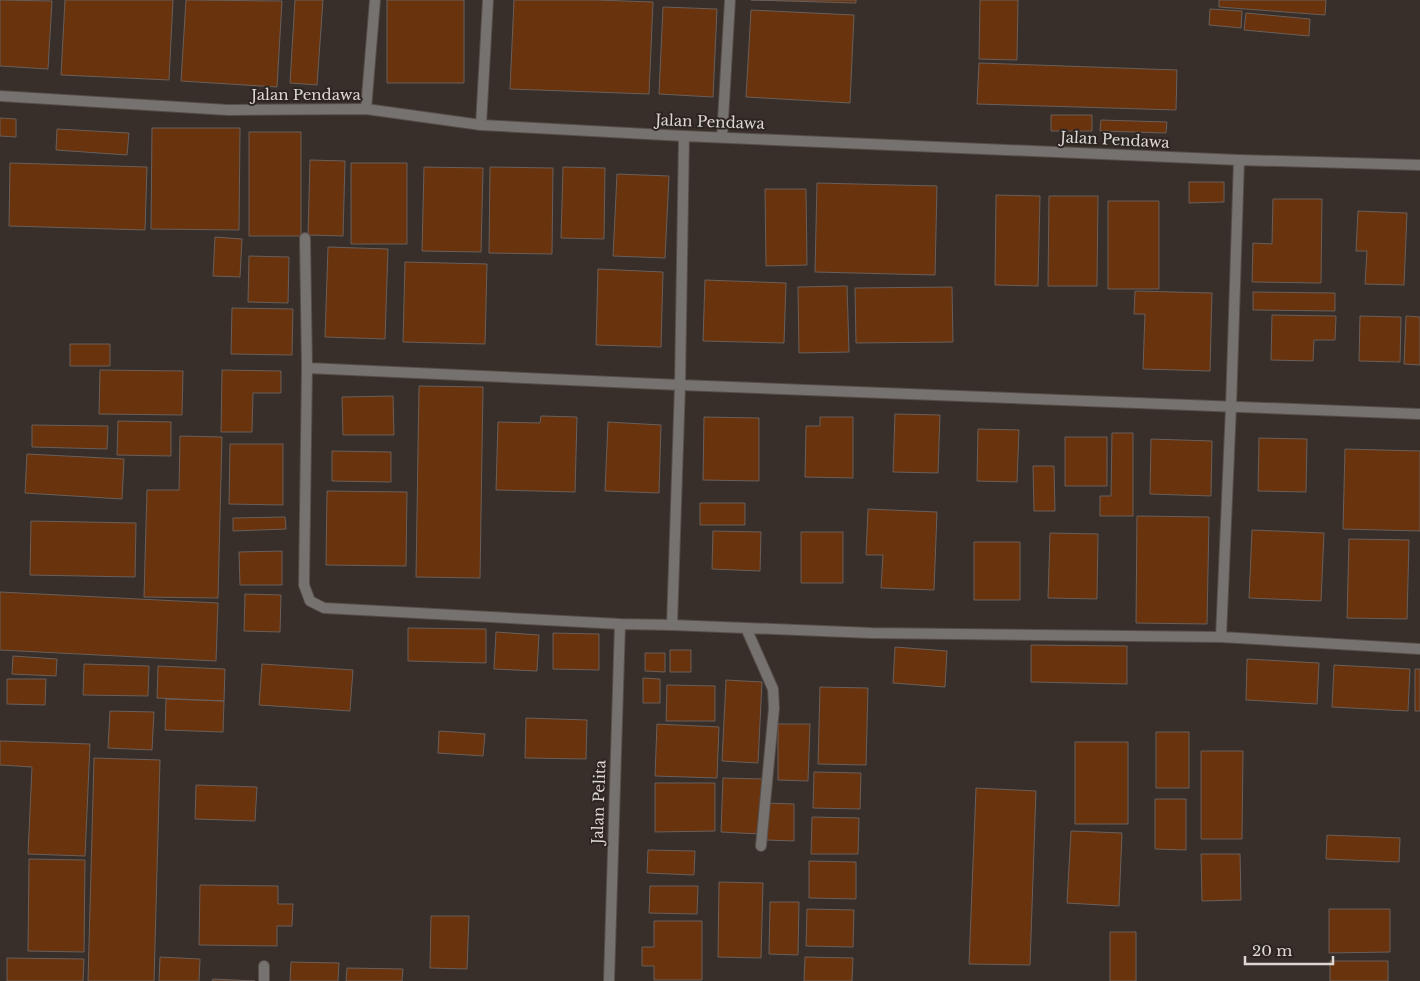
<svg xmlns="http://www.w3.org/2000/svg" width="1420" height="981" font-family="'Libre Baskerville',serif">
<rect width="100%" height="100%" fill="#382f2a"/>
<path fill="#69330d" stroke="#695f5a" d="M 0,0 L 52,1 L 48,69 L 0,66 Z
M 65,0 L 173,0 L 169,80 L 61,75 Z
M 186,0 L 282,1 L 277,87 L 181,81 Z
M 295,0 L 323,0 L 317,85 L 290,83 Z
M 387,0 L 464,0 L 464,83 L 387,83 Z
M 514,0 L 596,0 L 653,2 L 649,94 L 510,89 Z
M 751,0 L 856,0 L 856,3 Z
M 980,0 L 1018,0 L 1017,60 L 979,59 Z
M 1219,0 L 1326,0 L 1325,15 L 1219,7 Z
M 663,7 L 717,9 L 713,97 L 659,94 Z
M 1210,9 L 1242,11 L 1241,28 L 1209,25 Z
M 751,10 L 854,15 L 850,103 L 746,97 Z
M 1246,13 L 1310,19 L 1309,36 L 1244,30 Z
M 979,63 L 1177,70 L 1176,110 L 977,104 Z
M 1051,115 L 1092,115 L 1092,131 L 1051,131 Z
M 0,118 L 16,119 L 16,137 L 0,136 Z
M 1101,120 L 1167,122 L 1166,133 L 1100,131 Z
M 152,128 L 240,128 L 239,230 L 151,229 Z
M 57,129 L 129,133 L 127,155 L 56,150 Z
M 249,132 L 301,132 L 301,236 L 249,236 Z
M 310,160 L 345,161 L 343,236 L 308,235 Z
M 10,163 L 147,167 L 145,230 L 9,226 Z
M 351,163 L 407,163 L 407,244 L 351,244 Z
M 424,167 L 483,168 L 481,252 L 422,251 Z
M 490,167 L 553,168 L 552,254 L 489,253 Z
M 563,167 L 605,168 L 604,239 L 561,238 Z
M 617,174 L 669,176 L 665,258 L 613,256 Z
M 1189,182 L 1224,182 L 1224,202 L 1189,203 Z
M 817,183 L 937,186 L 935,275 L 815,272 Z
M 765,189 L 806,189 L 807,265 L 766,266 Z
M 996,195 L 1040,196 L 1038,286 L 995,285 Z
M 1049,196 L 1098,196 L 1097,286 L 1048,286 Z
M 1273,199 L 1322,199 L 1321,283 L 1252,282 L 1253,243 L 1272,244 Z
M 1108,201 L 1159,201 L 1159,289 L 1108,289 Z
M 1358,211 L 1407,213 L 1404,285 L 1365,284 L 1367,251 L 1356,251 Z
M 215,237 L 242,239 L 240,277 L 213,276 Z
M 328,247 L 388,249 L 385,339 L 325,337 Z
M 249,256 L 289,257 L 288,303 L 248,302 Z
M 405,262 L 487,264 L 485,344 L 403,342 Z
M 598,269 L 663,272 L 661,347 L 596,345 Z
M 705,280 L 786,283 L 784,343 L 703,341 Z
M 847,286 L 849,352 L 799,353 L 798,287 Z
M 952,287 L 953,342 L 856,343 L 855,288 Z
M 1135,291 L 1212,293 L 1210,371 L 1143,369 L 1145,314 L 1134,314 Z
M 1253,292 L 1335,293 L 1335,311 L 1253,310 Z
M 232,308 L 293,309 L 292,355 L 231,354 Z
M 1272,315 L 1336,316 L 1335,340 L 1314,340 L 1313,361 L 1271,360 Z
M 1360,316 L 1401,317 L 1400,362 L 1359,361 Z
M 1406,316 L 1420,317 L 1420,365 L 1404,364 Z
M 70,344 L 110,344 L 110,366 L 70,366 Z
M 100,370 L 183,371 L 182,415 L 99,414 Z
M 222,370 L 281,371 L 281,393 L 253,393 L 252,432 L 221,432 Z
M 419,386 L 483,387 L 480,578 L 416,577 Z
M 393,396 L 394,435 L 343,435 L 342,397 Z
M 895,414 L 940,415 L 938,473 L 893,472 Z
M 541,416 L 577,417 L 575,492 L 496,490 L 498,422 L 540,423 Z
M 704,417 L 759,418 L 759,481 L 703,480 Z
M 820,417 L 853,417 L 853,478 L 805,477 L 806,426 L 820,426 Z
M 118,421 L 171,422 L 171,456 L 117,455 Z
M 608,422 L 661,425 L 659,493 L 605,491 Z
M 32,425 L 108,426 L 107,449 L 32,447 Z
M 978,429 L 1019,430 L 1017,482 L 977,481 Z
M 1112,433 L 1133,433 L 1133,516 L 1100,516 L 1100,496 L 1111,496 Z
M 180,436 L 222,437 L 218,598 L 144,597 L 147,490 L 179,490 Z
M 1065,437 L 1107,437 L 1107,486 L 1065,486 Z
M 1259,438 L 1307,439 L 1306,492 L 1258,491 Z
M 1151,439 L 1212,441 L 1211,496 L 1150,494 Z
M 230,444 L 283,444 L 283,505 L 229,504 Z
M 1345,449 L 1420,451 L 1420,531 L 1343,529 Z
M 332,451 L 391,452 L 391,482 L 332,481 Z
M 27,454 L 124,459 L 122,499 L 25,493 Z
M 1033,466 L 1054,466 L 1055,511 L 1034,511 Z
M 327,491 L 407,492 L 406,566 L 326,565 Z
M 700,503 L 745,503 L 745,525 L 700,525 Z
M 868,509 L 937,512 L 934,590 L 881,588 L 883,555 L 866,555 Z
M 1137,516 L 1209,517 L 1207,624 L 1136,623 Z
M 285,517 L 286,529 L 233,531 L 233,518 Z
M 31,521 L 136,523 L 135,577 L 30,575 Z
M 1252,530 L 1324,533 L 1321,601 L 1249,598 Z
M 713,531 L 761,532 L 760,571 L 712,569 Z
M 801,532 L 843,532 L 843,583 L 801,583 Z
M 1050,533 L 1098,534 L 1097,599 L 1048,598 Z
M 1349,539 L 1409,540 L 1407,619 L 1347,618 Z
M 974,542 L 1020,542 L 1020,600 L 974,600 Z
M 282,551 L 282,585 L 240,585 L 239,552 Z
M 0,592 L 218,603 L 216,661 L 0,650 Z
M 245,594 L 281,595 L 280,632 L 244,631 Z
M 408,628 L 486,629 L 486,663 L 408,661 Z
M 496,632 L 539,635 L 537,671 L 494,669 Z
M 553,633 L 599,634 L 599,670 L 553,669 Z
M 1031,645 L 1127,646 L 1127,684 L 1031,682 Z
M 895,647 L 947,651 L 945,687 L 893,683 Z
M 670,650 L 691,650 L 691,672 L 670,672 Z
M 645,653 L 665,653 L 665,672 L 645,671 Z
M 13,656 L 57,659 L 56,676 L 12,674 Z
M 1247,659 L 1319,663 L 1317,704 L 1246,700 Z
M 84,664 L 149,666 L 148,696 L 83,695 Z
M 262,664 L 353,670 L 350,711 L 259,705 Z
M 1334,665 L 1410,669 L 1408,711 L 1332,707 Z
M 158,666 L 225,669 L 224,701 L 157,698 Z
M 1415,669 L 1420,669 L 1420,711 L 1415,711 Z
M 643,678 L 660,679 L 660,703 L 643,703 Z
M 7,679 L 46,679 L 45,705 L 7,704 Z
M 726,680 L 762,682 L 758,763 L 722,761 Z
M 667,685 L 715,686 L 715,721 L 666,721 Z
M 820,687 L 868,688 L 866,765 L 818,764 Z
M 166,699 L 224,701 L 223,732 L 165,730 Z
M 110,711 L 154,712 L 152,750 L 108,748 Z
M 526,718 L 587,720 L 586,759 L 525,758 Z
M 657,724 L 719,727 L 717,778 L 655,776 Z
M 778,724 L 810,724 L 808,781 L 778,780 Z
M 439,731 L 485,734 L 483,756 L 438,753 Z
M 1156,732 L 1189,732 L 1189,788 L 1156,788 Z
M 0,741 L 90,744 L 85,856 L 28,854 L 32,767 L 0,765 Z
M 1075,742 L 1128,742 L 1128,824 L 1075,824 Z
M 1201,751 L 1243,751 L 1242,839 L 1201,839 Z
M 94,758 L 160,760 L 154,981 L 88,981 Z
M 814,772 L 861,773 L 860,809 L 813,808 Z
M 723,778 L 762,779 L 760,834 L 721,832 Z
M 655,783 L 715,783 L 715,831 L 655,832 Z
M 196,785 L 257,787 L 255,821 L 195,819 Z
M 976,788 L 1036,791 L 1030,965 L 969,964 Z
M 1155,799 L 1186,799 L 1186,850 L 1155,849 Z
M 767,803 L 794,804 L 794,841 L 767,840 Z
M 812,817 L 859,818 L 858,854 L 811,854 Z
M 1071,831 L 1122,833 L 1119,906 L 1067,903 Z
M 1327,835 L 1400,838 L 1399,862 L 1326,859 Z
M 648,850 L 695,851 L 694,875 L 647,873 Z
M 1201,854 L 1240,854 L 1241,900 L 1202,901 Z
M 29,859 L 85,860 L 84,952 L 28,951 Z
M 809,861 L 856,862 L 856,899 L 809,898 Z
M 719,882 L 763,883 L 761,958 L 718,957 Z
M 200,885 L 278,886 L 278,904 L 293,904 L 292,926 L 277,926 L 277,946 L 199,945 Z
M 650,886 L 698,886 L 697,914 L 649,913 Z
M 770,902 L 799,902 L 798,955 L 769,954 Z
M 807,909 L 854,910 L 853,947 L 806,946 Z
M 1329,909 L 1390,909 L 1390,952 L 1329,953 Z
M 431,916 L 469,916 L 467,969 L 430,968 Z
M 654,921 L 702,921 L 702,980 L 654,980 L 654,966 L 642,966 L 642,947 L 654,947 Z
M 1110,932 L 1136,932 L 1136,981 L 1110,981 Z
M 160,957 L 200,959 L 199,981 L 159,981 Z
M 805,957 L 853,958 L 852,981 L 804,981 Z
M 7,958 L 84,959 L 83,981 L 7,981 Z
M 1330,961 L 1388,961 L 1388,981 L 1330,981 Z
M 291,962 L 339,963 L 338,981 L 290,981 Z
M 347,968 L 403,969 L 402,981 L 346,981 Z
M 213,979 L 255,981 L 212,981 Z"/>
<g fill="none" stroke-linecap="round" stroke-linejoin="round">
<g stroke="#564d49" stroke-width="12">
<path id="lane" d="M 366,109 L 375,0
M 481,125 L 488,0
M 722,137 L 730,0
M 264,981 L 264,966"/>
</g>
<g stroke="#564d49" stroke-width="12">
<path id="street" d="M 0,96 L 228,110 L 366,109 L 481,125 L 684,136 L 1239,160 L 1420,165
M 305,238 L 307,368 L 304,585 L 310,601 L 324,608 L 620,624 L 672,625 L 871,633 L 1221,637 L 1420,649
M 307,368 L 680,385 L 1420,414
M 672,625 L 680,385 L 684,136
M 746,628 L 773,689 L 774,708 L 761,846
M 1221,637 L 1231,407 L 1239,160
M 609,981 L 620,624"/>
</g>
<use href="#lane" stroke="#76726f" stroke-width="10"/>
<use href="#street" stroke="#76726f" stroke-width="10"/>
</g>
<g text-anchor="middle" stroke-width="4" stroke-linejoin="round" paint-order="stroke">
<g font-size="15" fill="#ded8d5" stroke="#2d2521">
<text x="306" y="100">Jalan Pendawa</text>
<text transform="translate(710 122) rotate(2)" y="5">Jalan Pendawa</text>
<text transform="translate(1115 140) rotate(3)" y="5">Jalan Pendawa</text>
<text transform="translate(599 802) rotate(-88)" y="5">Jalan Pelita</text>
</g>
</g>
<path d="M1245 956v8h88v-8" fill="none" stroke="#ded8d5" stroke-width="2.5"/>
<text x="1252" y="956" font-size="15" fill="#ded8d5" stroke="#2d2521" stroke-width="4" paint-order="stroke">20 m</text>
</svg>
